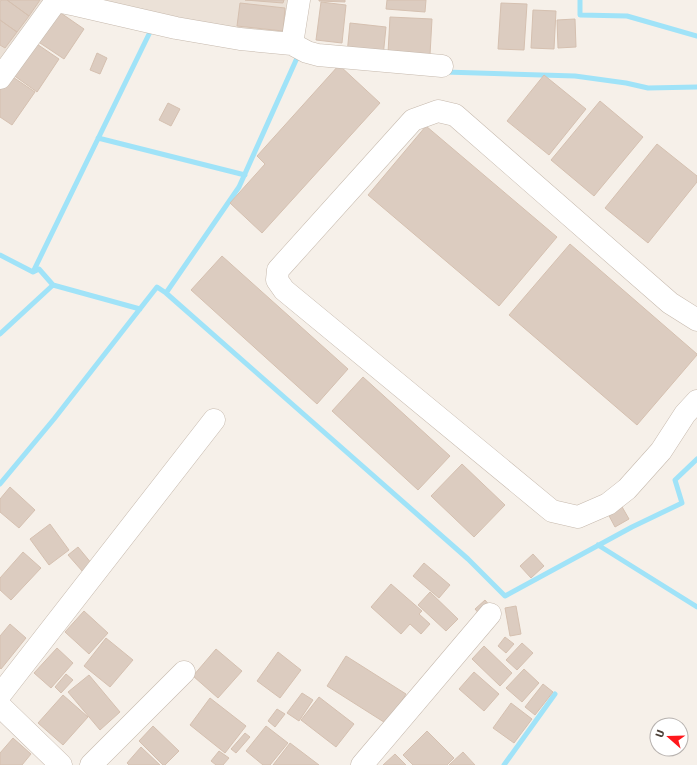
<svg xmlns="http://www.w3.org/2000/svg" width="697" height="765" font-family="'Fira Sans',sans-serif">
<rect width="100%" height="100%" fill="#f6f0e9"/>
<path fill="#ebe1d7" d="M 0,0 L 299,0 L 292,44 L 56,1 L 0,72 Z"/>
<g fill="none" stroke-linecap="round" stroke-linejoin="round">
<path stroke="#a0e3f8" stroke-width="5" d="M 580,0 L 580,15 L 627,16 L 697,36
M 445,72 L 575,76 L 626,83 L 648,88 L 697,87
M 98,138 L 245,175
M 0,255 L 33,272 L 39,269 L 53,285 L 140,309
M 33,272 L 151,30
M 166,293 L 468,559 L 505,596 L 632,527 L 682,503 L 675,480 L 697,459
M 0,334 L 53,285
M 0,484 L 54,419 L 157,287 L 166,293 L 239,187 L 297,58
M 598,545 L 697,607
M 504,765 L 555,694"/>
</g>
<path fill="#dcccc0" stroke="#d5c0b0" d="M 1,0 L 7,0 L 29,16 L 17,32 L 0,20 L 0,2 Z
M 7,0 L 40,0 L 29,16 Z
M 245,0 L 284,0 L 283,3 Z
M 319,0 L 345,0 L 345,2 L 319,1 Z
M 387,0 L 426,0 L 425,12 L 386,9 Z
M 321,2 L 346,5 L 342,43 L 316,40 Z
M 240,3 L 285,8 L 283,31 L 237,26 Z
M 501,3 L 527,4 L 524,50 L 498,49 Z
M 55,9 L 84,29 L 64,59 L 34,39 Z
M 533,10 L 556,11 L 554,49 L 531,48 Z
M 390,17 L 432,19 L 430,55 L 388,53 Z
M 575,19 L 576,47 L 558,48 L 557,20 Z
M 0,20 L 17,32 L 5,48 L 0,45 Z
M 350,23 L 386,27 L 383,57 L 347,54 Z
M 31,40 L 59,59 L 37,92 L 9,72 Z
M 97,53 L 107,58 L 100,74 L 90,70 Z
M 339,65 L 380,103 L 262,233 L 230,203 L 265,164 L 257,156 Z
M 7,73 L 35,92 L 12,125 L 0,117 L 0,84 Z
M 544,75 L 586,109 L 549,155 L 507,121 Z
M 600,101 L 643,137 L 594,196 L 551,160 Z
M 168,103 L 180,109 L 171,126 L 159,120 Z
M 426,126 L 557,237 L 499,306 L 368,195 Z
M 657,144 L 697,176 L 697,182 L 648,243 L 605,208 Z
M 570,244 L 697,354 L 697,355 L 637,425 L 509,315 Z
M 222,256 L 348,369 L 317,404 L 191,290 Z
M 363,377 L 450,456 L 418,490 L 332,411 Z
M 462,464 L 505,505 L 474,537 L 431,496 Z
M 10,487 L 35,510 L 19,528 L 0,512 L 0,499 Z
M 621,505 L 629,519 L 615,527 L 607,512 Z
M 50,524 L 69,550 L 49,565 L 30,539 Z
M 78,547 L 92,564 L 83,572 L 68,555 Z
M 23,552 L 41,568 L 11,600 L 0,590 L 0,578 Z
M 533,554 L 544,566 L 531,578 L 520,566 Z
M 424,563 L 450,585 L 439,598 L 413,576 Z
M 391,584 L 422,611 L 419,614 L 430,624 L 421,634 L 410,624 L 401,634 L 371,607 Z
M 430,592 L 458,619 L 446,631 L 418,605 Z
M 485,600 L 491,607 L 481,616 L 475,609 Z
M 516,606 L 521,634 L 510,636 L 505,608 Z
M 84,611 L 108,633 L 89,654 L 65,632 Z
M 10,624 L 26,638 L 1,669 L 0,668 L 0,636 Z
M 505,637 L 514,644 L 506,653 L 498,646 Z
M 106,638 L 133,660 L 110,687 L 84,666 Z
M 522,643 L 533,653 L 517,670 L 506,660 Z
M 484,646 L 512,673 L 500,686 L 472,659 Z
M 57,648 L 73,663 L 51,688 L 34,673 Z
M 216,649 L 242,671 L 218,698 L 193,676 Z
M 278,652 L 301,670 L 280,698 L 257,681 Z
M 346,656 L 406,694 L 387,724 L 327,686 Z
M 524,669 L 539,683 L 522,702 L 506,688 Z
M 474,672 L 499,694 L 484,711 L 459,689 Z
M 66,674 L 73,680 L 61,693 L 55,687 Z
M 89,675 L 120,712 L 100,730 L 68,692 Z
M 543,684 L 553,692 L 535,715 L 525,707 Z
M 302,693 L 313,700 L 299,721 L 287,713 Z
M 63,695 L 88,717 L 63,745 L 38,723 Z
M 319,697 L 354,724 L 336,747 L 301,720 Z
M 210,698 L 246,726 L 225,753 L 190,725 Z
M 511,703 L 532,719 L 514,743 L 493,728 Z
M 277,709 L 285,714 L 275,727 L 268,721 Z
M 153,726 L 179,751 L 165,765 L 163,765 L 139,741 Z
M 266,726 L 288,743 L 270,765 L 263,765 L 246,751 Z
M 427,731 L 454,758 L 447,765 L 413,765 L 403,755 Z
M 245,733 L 250,737 L 236,753 L 231,749 Z
M 13,738 L 31,754 L 22,765 L 0,765 L 0,753 Z
M 290,743 L 319,765 L 273,765 Z
M 141,747 L 160,765 L 129,765 L 127,763 Z
M 219,751 L 229,758 L 223,765 L 216,765 L 211,761 Z
M 463,752 L 475,765 L 449,765 Z
M 395,754 L 406,765 L 383,765 Z"/>
<g fill="none" stroke-linecap="round" stroke-linejoin="round">
<g stroke="#c6b9ad" stroke-width="23">
<path id="minor" d="M 55,0 L 56,1 L 76,5 L 176,28 L 240,39 L 292,44
M 299,0 L 292,44 L 307,52 L 318,55 L 442,66
M 0,78 L 56,1
M 697,320 L 670,303 L 455,115 L 438,111 L 413,120 L 278,270 L 277,280 L 284,290 L 552,511 L 578,517 L 608,504 L 627,489 L 661,451 L 685,414 L 697,401
M 0,695 L 214,420
M 0,706 L 61,765
M 91,765 L 184,672
M 362,765 L 490,614"/>
</g>
<use href="#minor" stroke="#fff" stroke-width="22"/>
</g>
<g transform="translate(669 737) rotate(290)"><circle r="19" fill="#ffffff" stroke="#b7b2af"/>
<path d="M0-3L7 15L0 10L-7 15Z" fill="#ff171c"/>
<text y="-6" font-size="11" font-weight="bold" text-anchor="middle" fill="#4b3f36">U</text>
</g>
</svg>
